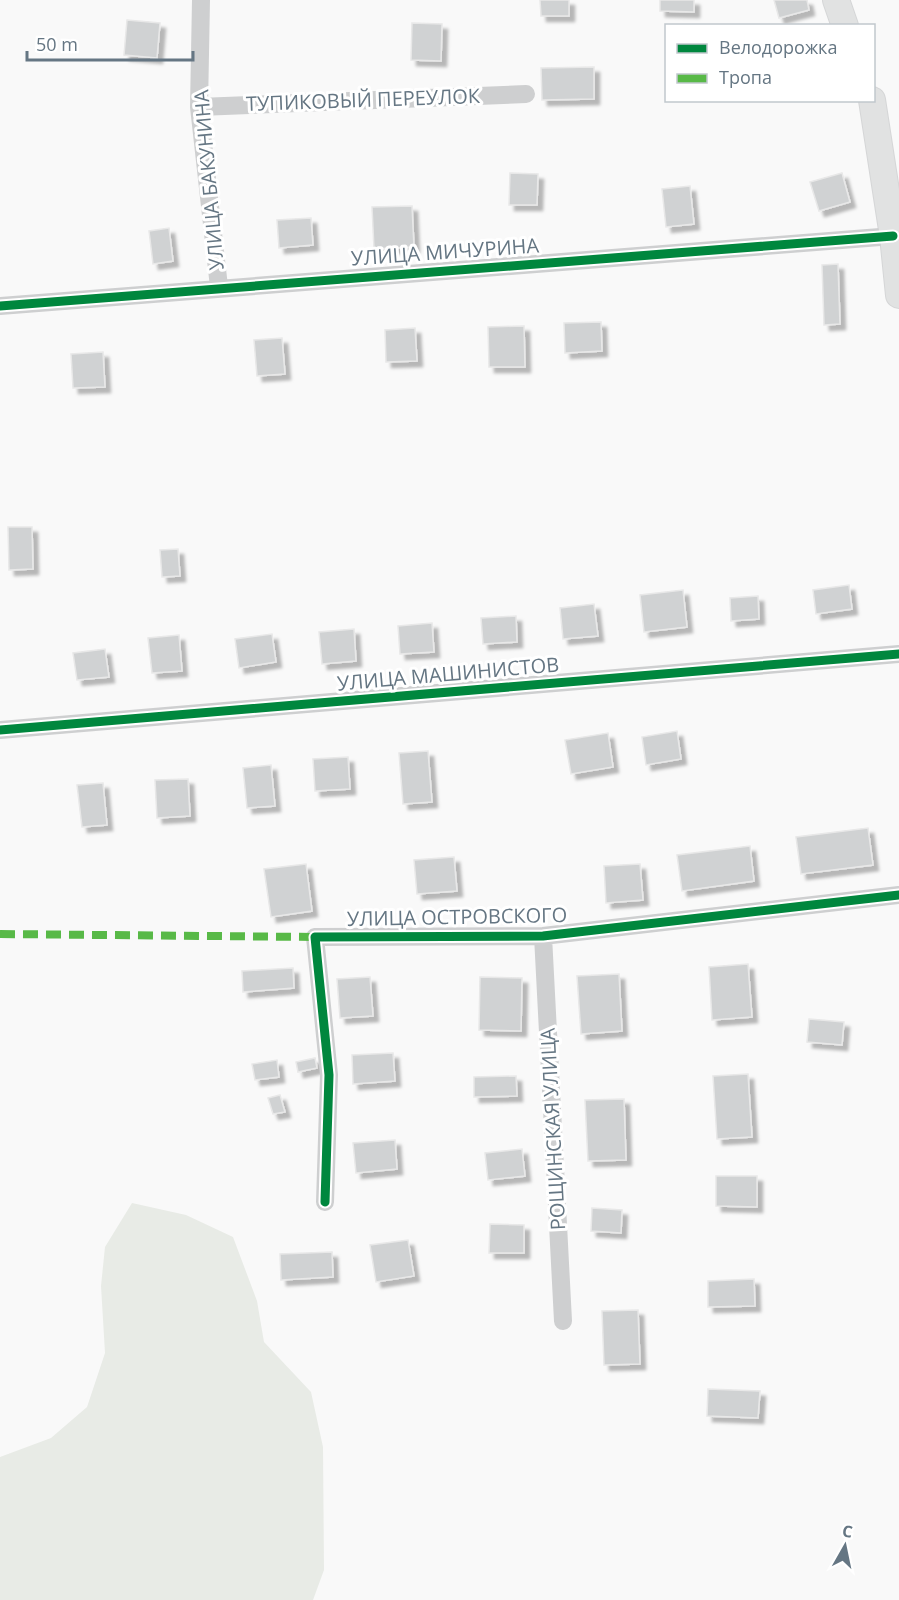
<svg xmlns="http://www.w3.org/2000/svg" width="899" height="1600" font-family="'Open Sans',sans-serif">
<defs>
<filter id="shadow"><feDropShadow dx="5.5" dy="5.5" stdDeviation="1.5" flood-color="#0004"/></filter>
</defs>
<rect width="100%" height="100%" fill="#f9f9f9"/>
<path fill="#e8ebe6" d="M 132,1203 L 186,1215 L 233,1237 L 257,1301 L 264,1342 L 311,1392 L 323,1447 L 324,1570 L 313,1600 L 0,1600 L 0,1457 L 51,1438 L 87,1407 L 105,1353 L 101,1286 L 105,1247 Z"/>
<path fill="#d0d2d3" stroke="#e8e8e8" stroke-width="1.5" filter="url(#shadow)" d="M 540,0 L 569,0 L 569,16 L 541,16 Z
M 660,0 L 694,0 L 694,12 L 660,11 Z
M 774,0 L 807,0 L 809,10 L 779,18 Z
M 127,20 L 160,23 L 157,58 L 124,55 Z
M 412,23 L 442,24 L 441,61 L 411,60 Z
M 594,67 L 594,99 L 542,100 L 541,68 Z
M 510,173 L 538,174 L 537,205 L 509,205 Z
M 842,173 L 850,202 L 819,211 L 810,182 Z
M 690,186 L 694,224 L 666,227 L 662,189 Z
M 412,206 L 414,247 L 374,249 L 372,207 Z
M 311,218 L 313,245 L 279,248 L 277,220 Z
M 169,228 L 173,261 L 153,264 L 149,231 Z
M 838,264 L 840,324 L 824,325 L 822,265 Z
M 601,322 L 602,351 L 565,353 L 564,323 Z
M 524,326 L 525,367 L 489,367 L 488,327 Z
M 415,328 L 417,361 L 386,362 L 385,330 Z
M 282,338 L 285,374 L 257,376 L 254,340 Z
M 103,352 L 105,387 L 73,388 L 71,354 Z
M 8,527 L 32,527 L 33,569 L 9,570 Z
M 178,549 L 180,576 L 162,577 L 160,550 Z
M 849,585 L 852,609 L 816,614 L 813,590 Z
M 683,590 L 687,627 L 644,632 L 640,595 Z
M 758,596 L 759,619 L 731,621 L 730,598 Z
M 594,604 L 598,636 L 563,639 L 560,608 Z
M 516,616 L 517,642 L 483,644 L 481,618 Z
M 432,623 L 434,652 L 400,654 L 398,626 Z
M 354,629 L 356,661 L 322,664 L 319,632 Z
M 272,634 L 276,662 L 239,668 L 235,639 Z
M 179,635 L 182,671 L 152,673 L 148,638 Z
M 105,649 L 109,677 L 77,680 L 73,653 Z
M 677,731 L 681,759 L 646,765 L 642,737 Z
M 608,733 L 613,767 L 571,774 L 565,740 Z
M 428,751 L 432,802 L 403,804 L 399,753 Z
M 348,757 L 350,789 L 315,791 L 313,759 Z
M 271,765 L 275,806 L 247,808 L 243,768 Z
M 188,779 L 190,816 L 157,818 L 155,780 Z
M 103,783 L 107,825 L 82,827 L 77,785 Z
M 868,828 L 873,865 L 801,874 L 796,837 Z
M 750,846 L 754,881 L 682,891 L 677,855 Z
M 454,857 L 457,891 L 417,894 L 414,860 Z
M 306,864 L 312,911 L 271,917 L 264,869 Z
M 640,864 L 643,900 L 606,903 L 604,866 Z
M 748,964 L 752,1017 L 712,1020 L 709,967 Z
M 293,968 L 294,988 L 243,992 L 242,971 Z
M 619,974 L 622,1031 L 581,1034 L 577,976 Z
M 370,977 L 373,1016 L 340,1018 L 337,979 Z
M 480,977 L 522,978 L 521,1031 L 479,1030 Z
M 809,1019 L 844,1022 L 842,1045 L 807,1042 Z
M 393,1053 L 395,1081 L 353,1084 L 352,1055 Z
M 315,1058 L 317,1068 L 298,1072 L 296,1062 Z
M 277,1060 L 279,1077 L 255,1080 L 252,1064 Z
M 748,1074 L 752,1137 L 717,1139 L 713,1076 Z
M 516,1076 L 517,1096 L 474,1097 L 474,1077 Z
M 280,1095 L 285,1112 L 273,1114 L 268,1098 Z
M 624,1099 L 626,1160 L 588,1161 L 585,1100 Z
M 395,1140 L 397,1169 L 356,1173 L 353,1143 Z
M 522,1149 L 525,1176 L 488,1180 L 485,1153 Z
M 716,1176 L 757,1176 L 757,1207 L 716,1206 Z
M 592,1208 L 622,1210 L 621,1233 L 591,1231 Z
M 490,1224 L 524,1225 L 524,1253 L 489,1253 Z
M 408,1240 L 414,1276 L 376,1282 L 370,1245 Z
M 332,1252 L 333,1277 L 281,1280 L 280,1254 Z
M 754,1279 L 755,1306 L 708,1307 L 708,1281 Z
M 638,1310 L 640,1364 L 604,1365 L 602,1311 Z
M 708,1389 L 760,1391 L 758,1418 L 707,1416 Z"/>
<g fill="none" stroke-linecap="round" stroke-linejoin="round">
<g stroke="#d5d6d7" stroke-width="28">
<path id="secondary" d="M 836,0 L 845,26
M 872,100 L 893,236 L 899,295"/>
</g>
<path stroke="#cecfd0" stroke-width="18" d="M 201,0 L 199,107 L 219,287
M 199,107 L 526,94
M 0,306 L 893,236
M 0,730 L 899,654
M 543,936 L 563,1321
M 325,1202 L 329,1075 L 315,937 L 543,936 L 899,895"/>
<use href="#secondary" stroke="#e1e2e2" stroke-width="26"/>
<path stroke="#58b947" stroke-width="8" stroke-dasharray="15 8" stroke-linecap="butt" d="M 0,934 L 315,937"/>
<g stroke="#fff" stroke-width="13">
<path id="cycleway" d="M 0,306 L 893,236
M 0,730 L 899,654
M 325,1202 L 329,1075 L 315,937 L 543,936 L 899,895"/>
</g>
<use href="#cycleway" stroke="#00873e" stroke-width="9"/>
</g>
<g text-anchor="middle" stroke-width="6" stroke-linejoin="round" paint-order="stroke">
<g font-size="20" fill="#657683" stroke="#fff">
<text transform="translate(363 100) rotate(-2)" y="7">ТУПИКОВЫЙ ПЕРЕУЛОК</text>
<text transform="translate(209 180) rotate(-95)" y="7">УЛИЦА БАКУНИНА</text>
<text transform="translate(445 252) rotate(-4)" y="7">УЛИЦА МИЧУРИНА</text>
<text transform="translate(448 674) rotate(-5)" y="7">УЛИЦА МАШИНИСТОВ</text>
<text transform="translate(457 917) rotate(-1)" y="7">УЛИЦА ОСТРОВСКОГО</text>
<text transform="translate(553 1129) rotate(-93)" y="7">РОЩИНСКАЯ УЛИЦА</text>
</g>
</g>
<rect x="665" y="24" width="210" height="78" fill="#ffffff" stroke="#c1c8cd" stroke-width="1.5"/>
<rect x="677" y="44" width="30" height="9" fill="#00873e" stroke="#c1c8cd" stroke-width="1.5"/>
<text x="719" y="54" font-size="18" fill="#657683">Велодорожка</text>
<rect x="677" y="74" width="30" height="9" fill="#58b947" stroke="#c1c8cd" stroke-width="1.5"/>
<text x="719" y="84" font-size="18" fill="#657683">Тропа</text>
<g transform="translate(845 1546) rotate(9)" stroke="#ffffff" stroke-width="4.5" paint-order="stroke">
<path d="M0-4.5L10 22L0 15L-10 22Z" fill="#657683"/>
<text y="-9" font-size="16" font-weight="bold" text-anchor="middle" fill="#657683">С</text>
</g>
<path d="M27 51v9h166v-9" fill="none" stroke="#657683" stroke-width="3"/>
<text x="36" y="51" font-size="18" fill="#657683" stroke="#ffffff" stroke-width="4.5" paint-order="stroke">50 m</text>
</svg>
